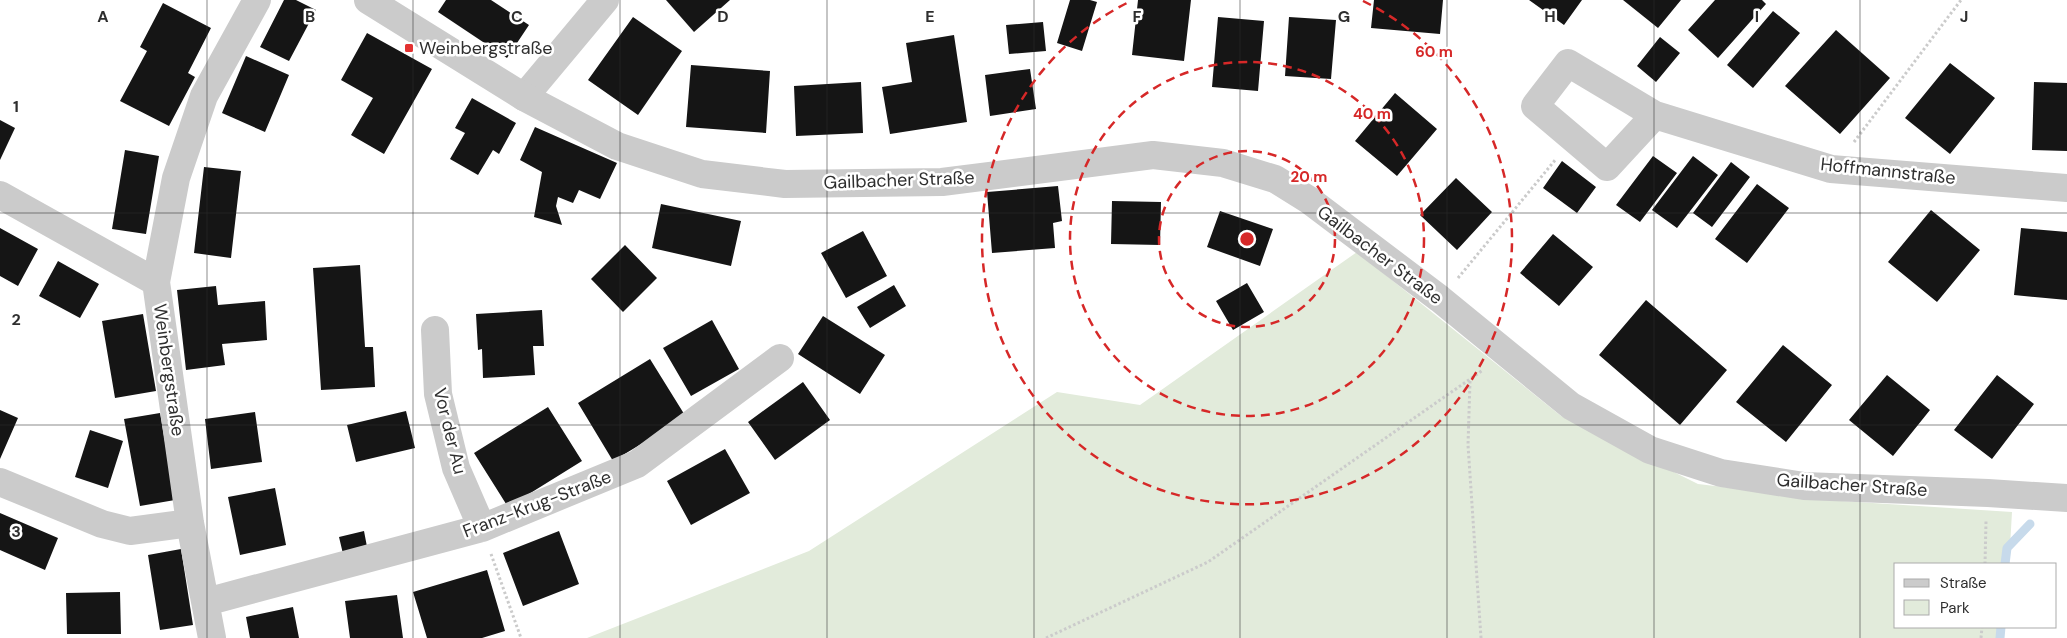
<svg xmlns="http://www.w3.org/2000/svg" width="2067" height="638" font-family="'DM Sans',sans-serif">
<rect width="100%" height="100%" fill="#fff"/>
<path fill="#e2ebdb" d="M 1357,252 L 1561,416 L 1698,484 L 1841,501 L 2012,512 L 2009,564 L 1896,564 L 1896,627 L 2004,627 L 2003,638 L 587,638 L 809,551 L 1057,392 L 1140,405 Z"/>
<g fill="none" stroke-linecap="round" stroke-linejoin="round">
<path stroke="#c7daeb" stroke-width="9" d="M 2005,564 L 2007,548 L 2030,524
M 2000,638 L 2001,627"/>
</g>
<path fill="#151515" d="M 284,0 L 296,0 L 316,10 L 289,61 L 260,47 Z
M 446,0 L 491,0 L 529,25 L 507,58 L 438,12 Z
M 666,0 L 730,0 L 694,32 Z
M 1070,0 L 1090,0 L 1097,2 L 1082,51 L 1057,43 Z
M 1138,0 L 1191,0 L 1184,61 L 1132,55 Z
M 1374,0 L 1443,0 L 1440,34 L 1371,28 Z
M 1529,0 L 1582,0 L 1564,25 Z
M 1623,0 L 1681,0 L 1658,28 Z
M 1715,0 L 1762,0 L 1766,4 L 1718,58 L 1688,30 Z
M 163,3 L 211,28 L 188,73 L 195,77 L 169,126 L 120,101 L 147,51 L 140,47 Z
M 1773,11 L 1800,33 L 1753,88 L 1727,65 Z
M 633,17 L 682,51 L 638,115 L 588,80 Z
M 1218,17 L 1264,21 L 1258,91 L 1212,87 Z
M 1289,17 L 1336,20 L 1331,79 L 1285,76 Z
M 1043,22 L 1046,51 L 1009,54 L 1006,25 Z
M 1836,30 L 1890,78 L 1840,134 L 1785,86 Z
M 367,33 L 432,69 L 384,154 L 351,135 L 373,98 L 341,80 Z
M 954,35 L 967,122 L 890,134 L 882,87 L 912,82 L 906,43 Z
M 1660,37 L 1680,53 L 1656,82 L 1637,66 Z
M 246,56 L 289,75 L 265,132 L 222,113 Z
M 1950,63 L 1995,98 L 1950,154 L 1905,118 Z
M 691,65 L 770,71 L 766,133 L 686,127 Z
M 1030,69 L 1036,109 L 990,116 L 985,75 Z
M 861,82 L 863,133 L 796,136 L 794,86 Z
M 2034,82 L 2067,83 L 2067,151 L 2032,150 Z
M 1395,93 L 1437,129 L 1397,176 L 1355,141 Z
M 472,98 L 516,123 L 499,154 L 493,150 L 478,175 L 450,159 L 465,133 L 455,128 Z
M 0,120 L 15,128 L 0,160 Z
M 535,127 L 617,163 L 600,199 L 579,190 L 573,203 L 558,197 L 556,206 L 562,225 L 534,217 L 542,172 L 520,160 Z
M 125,150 L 159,156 L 146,234 L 112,229 Z
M 1653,156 L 1677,173 L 1640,222 L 1616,205 Z
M 1693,156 L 1718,175 L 1677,228 L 1652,210 Z
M 1562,161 L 1596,187 L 1577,213 L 1543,188 Z
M 1731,162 L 1750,177 L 1712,227 L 1693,213 Z
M 204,167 L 241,171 L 231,258 L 194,253 Z
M 1456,178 L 1492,212 L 1457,250 L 1420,215 Z
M 1757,184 L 1789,208 L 1747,263 L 1715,239 Z
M 1058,186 L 1062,221 L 1053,223 L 1055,248 L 992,253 L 987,192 Z
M 1112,201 L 1161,202 L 1160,245 L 1111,244 Z
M 661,204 L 741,221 L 731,266 L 652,248 Z
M 1931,210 L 1980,250 L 1937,302 L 1888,262 Z
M 1220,211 L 1273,229 L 1260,266 L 1207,247 Z
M 0,228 L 38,249 L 18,286 L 0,276 Z
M 2021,228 L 2067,232 L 2067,300 L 2014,295 Z
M 863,231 L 887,276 L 846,298 L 821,253 Z
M 1553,234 L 1593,267 L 1559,306 L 1520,273 Z
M 625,245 L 657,278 L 623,312 L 591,279 Z
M 58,261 L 99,284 L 80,318 L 39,296 Z
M 360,265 L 365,347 L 373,347 L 375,387 L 321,390 L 313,268 Z
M 1247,283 L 1264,312 L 1233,330 L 1216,301 Z
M 894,285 L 906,306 L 870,328 L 857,307 Z
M 216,286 L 218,305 L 265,301 L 267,340 L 222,344 L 225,365 L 186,370 L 177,290 Z
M 1646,300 L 1727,370 L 1680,425 L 1599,355 Z
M 542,310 L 544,346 L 533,346 L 535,375 L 483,378 L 482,349 L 478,350 L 476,314 Z
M 143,314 L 156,391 L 115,398 L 102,321 Z
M 823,316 L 885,355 L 860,394 L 798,354 Z
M 712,320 L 739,369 L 691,396 L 663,348 Z
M 1783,345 L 1832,385 L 1786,442 L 1736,402 Z
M 650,359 L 686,417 L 613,461 L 578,403 Z
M 1887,375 L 1930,410 L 1893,456 L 1849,420 Z
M 1997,375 L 2034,404 L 1992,459 L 1954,430 Z
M 803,382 L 830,420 L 775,460 L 748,422 Z
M 548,407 L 582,461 L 508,507 L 474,453 Z
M 0,410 L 18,418 L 0,459 Z
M 406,411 L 415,448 L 356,462 L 347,425 Z
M 255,412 L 262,462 L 211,469 L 205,419 Z
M 160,413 L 175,500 L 140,506 L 124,419 Z
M 90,430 L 123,441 L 108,488 L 75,477 Z
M 725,449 L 750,493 L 691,525 L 667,481 Z
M 275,488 L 286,545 L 240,555 L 228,497 Z
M 0,513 L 58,538 L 45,570 L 0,550 Z
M 364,531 L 368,552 L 344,558 L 339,537 Z
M 559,531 L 579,584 L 523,606 L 503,553 Z
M 181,549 L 193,625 L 160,630 L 148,555 Z
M 487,570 L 505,631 L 482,638 L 427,638 L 413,592 Z
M 120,592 L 121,634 L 67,634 L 66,593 Z
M 397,595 L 403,638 L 350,638 L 345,601 Z
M 293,607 L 299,638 L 250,638 L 246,617 Z"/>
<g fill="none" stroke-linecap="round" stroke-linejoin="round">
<path stroke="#cbcbcb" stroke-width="3" stroke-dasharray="2.5 2.5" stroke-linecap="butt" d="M 1854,142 L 1961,0
M 1458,278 L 1556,159
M 1470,381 L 1468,445 L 1481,638
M 491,554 L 521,638
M 1985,564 L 1986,521
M 1046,638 L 1208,562 L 1483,370
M 1981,638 L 1982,627"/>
<path stroke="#cbcbcb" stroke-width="28" d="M 524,97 L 605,0
M 1655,115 L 1607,167 L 1535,106 L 1568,63 L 1655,115 L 1831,169 L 2067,188
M 0,195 L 156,282
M 435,330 L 438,394 L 456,468 L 482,528
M 0,482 L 102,524 L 130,531 L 190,523
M 206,602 L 482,528 L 637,464 L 780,358
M 212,638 L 190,523 L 156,282 L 176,178 L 204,96 L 257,0"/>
<path stroke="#cbcbcb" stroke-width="28" d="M 368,0 L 524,97 L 617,146 L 702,174 L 785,184 L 942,182 L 1153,155 L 1223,163 L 1275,179 L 1309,200 L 1440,299 L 1571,406 L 1650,450 L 1721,473 L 1804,486 L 1988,493 L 2067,498"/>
</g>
<path fill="none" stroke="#2e2e2e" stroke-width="1" stroke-opacity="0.55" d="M 207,0 L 207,638M 413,0 L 413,638M 620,0 L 620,638M 827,0 L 827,638M 1034,0 L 1034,638M 1240,0 L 1240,638M 1447,0 L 1447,638M 1654,0 L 1654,638M 1860,0 L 1860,638M 0,213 L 2067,213M 0,425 L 2067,425"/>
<g fill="none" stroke="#d62828" stroke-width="2.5" stroke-dasharray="9 6">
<circle cx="1247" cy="239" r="88"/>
<circle cx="1247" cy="239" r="177"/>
<path d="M1363 1A265 265 0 1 1 1131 1"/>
</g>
<rect fill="#e33231" stroke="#fff" stroke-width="2" x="404" y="43" width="10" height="10" rx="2.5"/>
<g text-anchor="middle" stroke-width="5" stroke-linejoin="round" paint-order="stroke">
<g font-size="18" fill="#2e2e2e" stroke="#fff" text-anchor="start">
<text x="419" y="54">Weinbergstraße</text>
</g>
<g font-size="18" fill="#2e2e2e" stroke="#fff">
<text transform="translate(1888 171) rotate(6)" y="6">Hoffmannstraße</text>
<text transform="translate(899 180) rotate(-2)" y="6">Gailbacher Straße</text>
<text transform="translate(1380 255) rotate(37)" y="6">Gailbacher Straße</text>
<text transform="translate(169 370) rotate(82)" y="6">Weinbergstraße</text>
<text transform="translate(450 431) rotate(76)" y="6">Vor der Au</text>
<text transform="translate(1852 485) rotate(4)" y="6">Gailbacher Straße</text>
<text transform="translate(537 504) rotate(-21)" y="6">Franz-Krug-Straße</text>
</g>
</g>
<g font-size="16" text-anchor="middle" font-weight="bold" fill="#2e2e2e" stroke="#fff" stroke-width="5" stroke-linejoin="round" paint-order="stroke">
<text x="103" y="22">A</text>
<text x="310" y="22">B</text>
<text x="517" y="22">C</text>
<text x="723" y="22">D</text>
<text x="930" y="22">E</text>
<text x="1137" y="22">F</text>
<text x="1344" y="22">G</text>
<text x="1550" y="22">H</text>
<text x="1757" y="22">I</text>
<text x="1964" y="22">J</text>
<text x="16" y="112">1</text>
<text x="16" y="325">2</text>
<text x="16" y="537">3</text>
</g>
<circle cx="1247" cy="239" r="8" fill="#d62828" stroke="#fff" stroke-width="2.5"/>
<g font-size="15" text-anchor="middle" font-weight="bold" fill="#d62828" stroke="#fff" stroke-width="5" stroke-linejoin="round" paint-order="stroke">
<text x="1434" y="57">60 m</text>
<text x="1372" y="119">40 m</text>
<text x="1309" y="182">20 m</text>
</g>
<rect x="1894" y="563" width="162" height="65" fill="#ffffff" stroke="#ababab"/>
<rect x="1904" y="579" width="25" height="8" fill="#cbcbcb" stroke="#ababab"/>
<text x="1940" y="588" font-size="15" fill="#2e2e2e">Straße</text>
<rect x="1904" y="600" width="25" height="15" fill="#e2ebdb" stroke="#ababab"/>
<text x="1940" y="613" font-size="15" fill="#2e2e2e">Park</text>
</svg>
